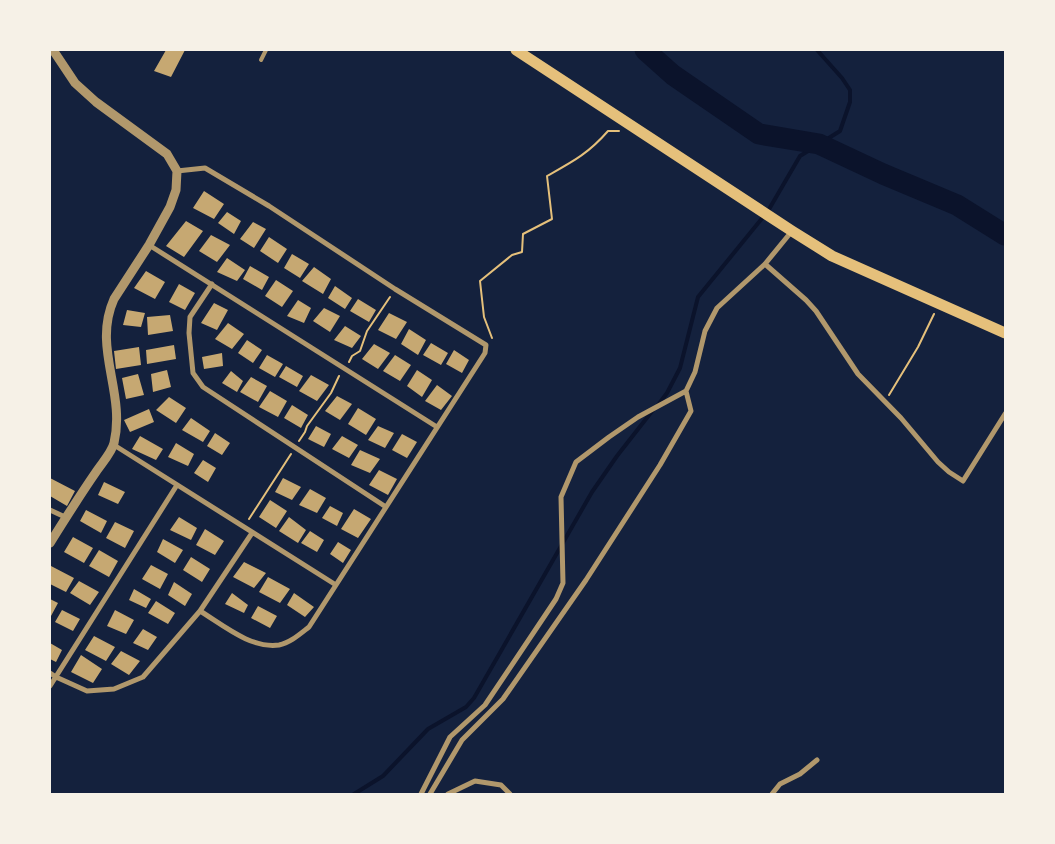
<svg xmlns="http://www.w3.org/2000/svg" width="1055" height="844" font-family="Rubik,sans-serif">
<rect width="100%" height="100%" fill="#14213d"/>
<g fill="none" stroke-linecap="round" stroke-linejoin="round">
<path stroke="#0b132b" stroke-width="4" d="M 658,405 L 667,393 L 680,368 L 698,297 L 768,211 L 800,156 L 840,131 L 850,102 L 850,90 L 842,78 L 817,50
M 354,794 L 383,776 L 428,729 L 466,707 L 474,698 L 592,492 L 617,456 L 653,410"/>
<path stroke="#0b132b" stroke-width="21" d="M 645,50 L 673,75 L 759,134 L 819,144 L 883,174 L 957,205 L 1005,235"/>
</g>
<path fill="#c6a872" d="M 166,50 L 185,50 L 171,77 L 154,71 Z
M 204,191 L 224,204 L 214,219 L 193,208 Z
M 227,212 L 241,221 L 234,234 L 218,223 Z
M 186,221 L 203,231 L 184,257 L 166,246 Z
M 253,222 L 266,229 L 254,248 L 240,239 Z
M 211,235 L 230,245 L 217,262 L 199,251 Z
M 269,237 L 287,249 L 278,263 L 260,251 Z
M 292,254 L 309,264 L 300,278 L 284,268 Z
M 227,258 L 245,270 L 237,281 L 217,272 Z
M 250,266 L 269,277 L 262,290 L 243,279 Z
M 314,267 L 331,279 L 323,294 L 302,281 Z
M 146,271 L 165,282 L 155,299 L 134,288 Z
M 276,280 L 293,291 L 282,307 L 265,296 Z
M 179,284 L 195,293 L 185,310 L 169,302 Z
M 335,286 L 352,298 L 345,309 L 328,298 Z
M 358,299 L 376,310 L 369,322 L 350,311 Z
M 298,300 L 311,308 L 304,323 L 287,316 Z
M 214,303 L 228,310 L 217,330 L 201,323 Z
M 324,308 L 340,316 L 330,332 L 313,321 Z
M 127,310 L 145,313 L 141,327 L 123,325 Z
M 389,313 L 407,322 L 396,339 L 378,330 Z
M 170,315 L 173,331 L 148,335 L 147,317 Z
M 228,323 L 244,334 L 232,349 L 215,339 Z
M 345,326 L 361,336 L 352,348 L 334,340 Z
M 409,329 L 426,340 L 418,355 L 401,344 Z
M 247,340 L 262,350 L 253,363 L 238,353 Z
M 431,343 L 448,353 L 441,365 L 423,355 Z
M 374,344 L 390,353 L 378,369 L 362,359 Z
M 174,345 L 176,359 L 147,364 L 146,350 Z
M 139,347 L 141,365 L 116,369 L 114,351 Z
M 454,350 L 469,360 L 462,373 L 446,364 Z
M 222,353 L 223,366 L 204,369 L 202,357 Z
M 267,355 L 283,364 L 275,377 L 259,368 Z
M 395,355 L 411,365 L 400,381 L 383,371 Z
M 286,366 L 303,376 L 297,387 L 279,377 Z
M 167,370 L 171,387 L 153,392 L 151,374 Z
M 417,370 L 432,380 L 422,397 L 407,386 Z
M 231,371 L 243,381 L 237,392 L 222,383 Z
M 138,374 L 144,395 L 126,399 L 122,378 Z
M 311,375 L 329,385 L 317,401 L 299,391 Z
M 251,377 L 267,386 L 258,402 L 240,392 Z
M 437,385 L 452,396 L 441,410 L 425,401 Z
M 270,391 L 287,401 L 278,417 L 259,407 Z
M 337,396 L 352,404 L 340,420 L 325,411 Z
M 169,397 L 186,408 L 176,423 L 156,410 Z
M 292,405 L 308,415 L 301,428 L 284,418 Z
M 358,408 L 376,419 L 366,435 L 348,424 Z
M 149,409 L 154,422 L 130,432 L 124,420 Z
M 191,418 L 210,431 L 203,442 L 182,430 Z
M 316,426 L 331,434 L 324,447 L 308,439 Z
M 378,426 L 394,433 L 385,448 L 368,440 Z
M 215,433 L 230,443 L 222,455 L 207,446 Z
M 402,434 L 417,442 L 407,458 L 392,450 Z
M 140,436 L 163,449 L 156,460 L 132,449 Z
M 342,436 L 358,445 L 349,458 L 332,449 Z
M 176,443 L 194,454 L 188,466 L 168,457 Z
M 360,450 L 380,459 L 370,473 L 351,465 Z
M 203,460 L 216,468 L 208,482 L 194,473 Z
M 379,470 L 397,479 L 388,495 L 369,485 Z
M 50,478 L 75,491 L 67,506 L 50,496 Z
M 283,478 L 301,487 L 292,500 L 275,492 Z
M 104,482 L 125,492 L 118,504 L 98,495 Z
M 310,489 L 326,498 L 317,513 L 299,505 Z
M 270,500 L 287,511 L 276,528 L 259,517 Z
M 330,506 L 343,513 L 337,526 L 322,518 Z
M 354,509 L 371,519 L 358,538 L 341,529 Z
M 86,510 L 107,521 L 101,533 L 80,521 Z
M 179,517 L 197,528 L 191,540 L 170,530 Z
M 289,517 L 306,530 L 298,543 L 279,531 Z
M 115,522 L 134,531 L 125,548 L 106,538 Z
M 205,529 L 224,541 L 215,555 L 196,545 Z
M 310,531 L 324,540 L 317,552 L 301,543 Z
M 73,537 L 93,548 L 84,563 L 64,552 Z
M 163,539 L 183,550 L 175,563 L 157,552 Z
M 338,542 L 351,550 L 343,563 L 330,554 Z
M 99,550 L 118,561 L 109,577 L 89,566 Z
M 191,557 L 210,569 L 202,582 L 183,570 Z
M 244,562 L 266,573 L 254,588 L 233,577 Z
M 151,565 L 168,574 L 160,589 L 142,579 Z
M 51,566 L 74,578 L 66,592 L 50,584 Z
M 268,577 L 290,589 L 280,603 L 259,592 Z
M 79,581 L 99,592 L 90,605 L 70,593 Z
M 174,582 L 192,594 L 185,606 L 168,595 Z
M 134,589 L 151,599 L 146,608 L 129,600 Z
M 232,593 L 248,605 L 244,613 L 225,604 Z
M 294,593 L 314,607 L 305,617 L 287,605 Z
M 50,599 L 58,603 L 51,616 L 50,615 Z
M 156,601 L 175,613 L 168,624 L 148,613 Z
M 258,606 L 277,616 L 270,628 L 251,618 Z
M 62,610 L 80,619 L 73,631 L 55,622 Z
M 115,610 L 134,620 L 126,634 L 107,626 Z
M 143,629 L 157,637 L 148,650 L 133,643 Z
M 94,636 L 115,647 L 106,661 L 85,650 Z
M 50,643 L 62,650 L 56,662 L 50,659 Z
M 121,651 L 140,661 L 129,675 L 111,664 Z
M 81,655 L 102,669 L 93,683 L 71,672 Z"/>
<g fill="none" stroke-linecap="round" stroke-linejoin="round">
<path stroke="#e5c07b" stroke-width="2" d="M 492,338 L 484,317 L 480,281 L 512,255 L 522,252 L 523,234 L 552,219 L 547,176 C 572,162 588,154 608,131 L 619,131
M 349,362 L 352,356 L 360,351 L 367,331 L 390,297
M 889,395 L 918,347 L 934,314
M 299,441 L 305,432 L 307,426 L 331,393 L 339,376
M 249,519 L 291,454"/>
<path stroke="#b1986c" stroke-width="4" d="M 261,60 L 266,50"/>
<path stroke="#b1986c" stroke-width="5" d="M 177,171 L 205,168 L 269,206 L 395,289 L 486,345 L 485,353 L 309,627 C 300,634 290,643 279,645 C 251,649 223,625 200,611
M 149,245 L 437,427
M 765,264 L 806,300 L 816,311 L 858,374 L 901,418 L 938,462 L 949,472 L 963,481 L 1005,414
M 212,284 L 190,317 L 189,333 L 193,373 L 203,387 L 386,507
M 114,445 L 336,585
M 50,510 L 65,517
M 50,673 L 56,677 L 87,691 L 114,689 L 143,677 L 200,611 L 252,533
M 50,686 L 177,485
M 421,794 L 450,737 L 485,705 L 556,599 L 563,583 L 561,497 L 576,462 L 609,437 L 638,417 L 686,391 L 695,372 L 705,331 L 717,308 L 765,264 L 792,231
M 430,794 L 462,740 L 503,699 L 586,580 L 660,465 L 691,411 L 686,391
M 448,794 L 475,781 L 501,785 L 510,794
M 772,794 L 780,784 L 800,774 L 817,760"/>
<path stroke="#b1986c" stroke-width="9" d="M 50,543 C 65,519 80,495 96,472 C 102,463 112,452 114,443 C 126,392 92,348 114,299 L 149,245 L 170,207 L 176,190 L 177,171 L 167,154 L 96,102 L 75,83 L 53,50"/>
<path stroke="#e5c07b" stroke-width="11" d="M 516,50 L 792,231 L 832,256 L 1005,333"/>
</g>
<rect width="1055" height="844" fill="none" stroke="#f6f1e7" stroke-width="102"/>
</svg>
